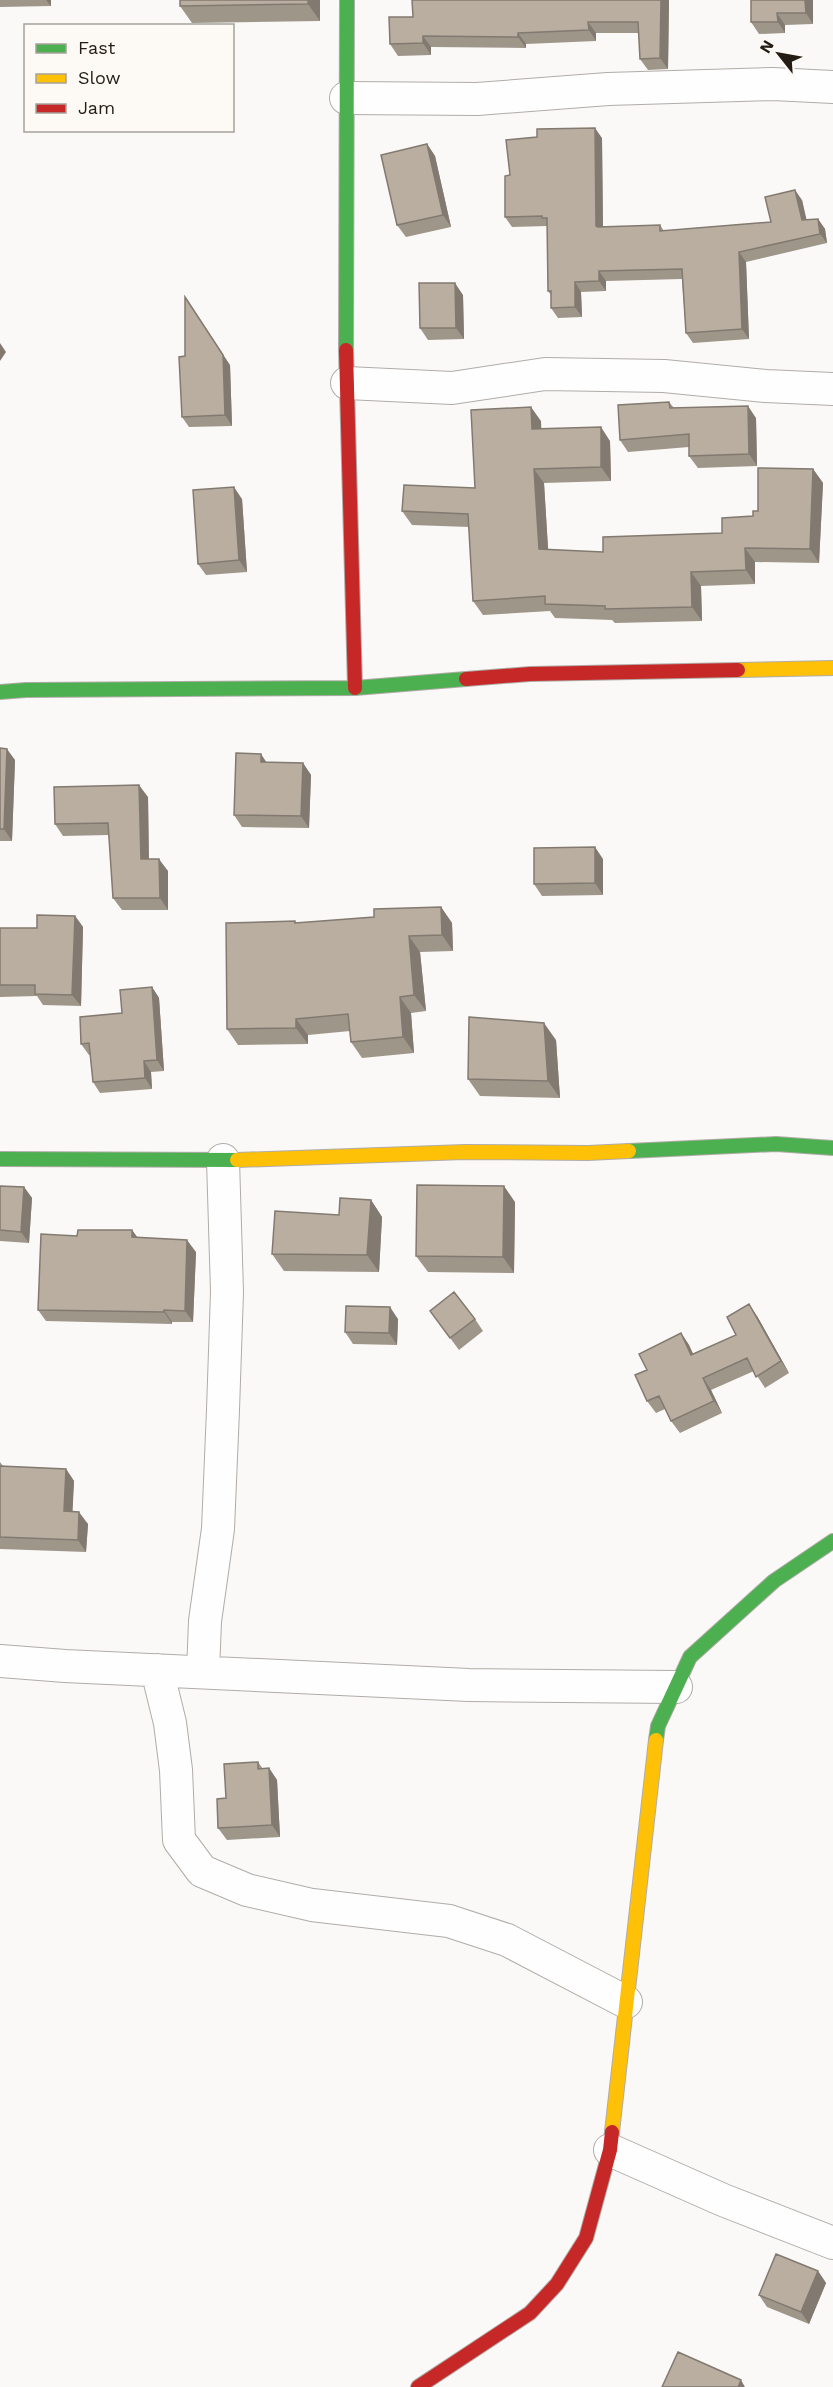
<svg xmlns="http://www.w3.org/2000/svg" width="833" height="2387" font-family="'Work Sans',sans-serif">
<rect width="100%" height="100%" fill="#fbf9f7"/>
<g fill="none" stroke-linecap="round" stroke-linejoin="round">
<g stroke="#b0aca8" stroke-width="34">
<path id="street" d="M 346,98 L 477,99 L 608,89 L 773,84 L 833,87
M 347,383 L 452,388 L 545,374 L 664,376 L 766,386 L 833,389
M 0,1661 L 65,1666 L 469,1685 L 676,1687
M 157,1670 L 170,1723 L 176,1770 L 179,1840 L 202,1871 L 247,1890 L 312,1905 L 449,1921 L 507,1940 L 626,2002
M 203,1672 L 205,1621 L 218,1529 L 223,1410 L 227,1292 L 223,1160
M 610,2150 L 723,2200 L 833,2243"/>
</g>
<g stroke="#b0aca8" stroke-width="16">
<path id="fast" d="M 346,350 L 347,0
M 0,692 L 26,690 L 355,688 L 466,679
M 629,1151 L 776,1144 L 833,1148
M 0,1159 L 237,1160
M 656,1740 L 658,1726 L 690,1657 L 774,1581 L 833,1541"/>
</g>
<g stroke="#b0aca8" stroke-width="16">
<path id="slow" d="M 738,670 L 833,668
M 237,1160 L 465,1152 L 588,1153 L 629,1151
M 612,2132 L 656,1740"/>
</g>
<g stroke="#b0aca8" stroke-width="16">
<path id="jam" d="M 346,350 L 355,688
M 466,679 L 530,674 L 738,670
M 418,2387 L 530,2313 L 557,2284 L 586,2238 L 610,2150 L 612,2132"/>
</g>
<use href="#street" stroke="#fefefe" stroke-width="32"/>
<use href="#fast" stroke="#4caf50" stroke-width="14"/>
<use href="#slow" stroke="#ffc107" stroke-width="14"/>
<use href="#jam" stroke="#c62828" stroke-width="14"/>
</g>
<path fill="#9f968a" d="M 0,0 L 51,0 L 51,6 L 0,7 Z
M 320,0 L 320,21 L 192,23 L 180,6 Z
M 669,0 L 668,69 L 648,70 L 640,59 L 639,33 L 596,33 L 596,41 L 526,44 L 526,48 L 431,47 L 431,55 L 398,56 L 390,44 L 413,17 Z
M 751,0 L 813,0 L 813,24 L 785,25 L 785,33 L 759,34 L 751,22 Z
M 602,138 L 603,227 L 660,225 L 664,231 L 771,222 L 802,200 L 806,220 L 818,219 L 825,229 L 827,243 L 746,262 L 749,339 L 693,343 L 686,333 L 682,279 L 606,281 L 606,291 L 581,292 L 582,317 L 558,318 L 551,308 L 551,295 L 548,291 L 547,226 L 512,227 L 505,217 L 510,175 Z
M 427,144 L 435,156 L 451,227 L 406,237 L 397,225 Z
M 463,295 L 464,339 L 428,340 L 420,328 Z
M 230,365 L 232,426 L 189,427 L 182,417 Z
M 669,402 L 674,408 L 756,418 L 757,466 L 698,468 L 689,456 L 689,447 L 628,452 L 620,440 Z
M 541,421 L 541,429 L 610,441 L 611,481 L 544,483 L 548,550 L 603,552 L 722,533 L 753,516 L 758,511 L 813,469 L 823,483 L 819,563 L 755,562 L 755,584 L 701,586 L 702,621 L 615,623 L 612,620 L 555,618 L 550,611 L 483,615 L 473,601 L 469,527 L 412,525 L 402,511 L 475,488 Z
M 242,499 L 247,572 L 206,575 L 198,564 Z
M 0,748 L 15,760 L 12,841 L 0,841 Z
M 267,762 L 303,763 L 311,775 L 309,828 L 242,827 L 234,815 Z
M 148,797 L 149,859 L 168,871 L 168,910 L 122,910 L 113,898 L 109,835 L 63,836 L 55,824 Z
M 603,859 L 603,895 L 542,896 L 534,884 Z
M 441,907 L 452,923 L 453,951 L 420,952 L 426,1011 L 411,1013 L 414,1053 L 362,1058 L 351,1042 L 350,1031 L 308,1035 L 308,1044 L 238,1045 L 227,1029 L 296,923 L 374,917 Z
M 75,916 L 83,927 L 81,1006 L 43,1005 L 37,996 L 0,997 L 0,928 L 37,928 Z
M 152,987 L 159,998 L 164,1071 L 151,1072 L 152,1089 L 100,1093 L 93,1082 L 90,1055 L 89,1055 L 81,1044 L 122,1013 Z
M 556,1040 L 560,1098 L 480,1096 L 468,1079 Z
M 0,1186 L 24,1187 L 32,1198 L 29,1243 L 0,1241 Z
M 371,1200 L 382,1217 L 379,1272 L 284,1271 L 272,1254 L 339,1215 Z
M 515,1202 L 514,1273 L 428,1272 L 416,1256 Z
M 132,1230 L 137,1237 L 196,1252 L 193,1322 L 172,1322 L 172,1324 L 46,1321 L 38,1310 L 77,1236 Z
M 430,1311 L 475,1319 L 483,1331 L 459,1350 Z
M 757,1316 L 789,1373 L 765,1388 L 754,1371 L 711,1390 L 722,1413 L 680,1433 L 671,1421 L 665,1409 L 656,1413 L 647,1401 L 681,1333 L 689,1345 L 693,1354 L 736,1335 Z
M 398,1319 L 397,1345 L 353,1344 L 345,1332 Z
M 0,1462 L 3,1466 L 66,1469 L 74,1481 L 72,1512 L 88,1524 L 86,1552 L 0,1549 Z
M 258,1762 L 263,1769 L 269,1768 L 277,1780 L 280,1837 L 227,1840 L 218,1828 L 226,1798 Z
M 818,2271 L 826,2283 L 809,2324 L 767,2307 L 759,2295 Z"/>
<path fill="#827a70" d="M 46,0 L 51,0 L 51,6 Z
M 308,0 L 320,0 L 320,21 L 308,4 Z
M 661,0 L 669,0 L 668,69 L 660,58 Z
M 805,0 L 813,0 L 813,24 L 806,13 Z
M 777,13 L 785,25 L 785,33 L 778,22 Z
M 588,22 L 596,33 L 596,41 L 589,30 Z
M 518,33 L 526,44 L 526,48 L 518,37 Z
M 423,36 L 431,47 L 431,55 L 423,43 Z
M 595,128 L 602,138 L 603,236 L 596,226 Z
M 427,144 L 435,156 L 451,227 L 443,215 Z
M 795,190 L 802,200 L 809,230 L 802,220 Z
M 818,219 L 825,229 L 827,243 L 820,234 Z
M 739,252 L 746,262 L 749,339 L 742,329 Z
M 599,271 L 606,281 L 606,291 L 599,281 Z
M 575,282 L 581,292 L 582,317 L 575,307 Z
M 455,283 L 463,295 L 464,339 L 456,328 Z
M 192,307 L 230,365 L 232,426 L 225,415 Z
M 0,343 L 6,352 L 0,361 Z
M 748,406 L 756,418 L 757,466 L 749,454 Z
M 531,407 L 541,421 L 542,443 L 532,429 Z
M 601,427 L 610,441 L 611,481 L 601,467 Z
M 534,469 L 544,483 L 549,563 L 539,549 Z
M 813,469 L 823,483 L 819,563 L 810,549 Z
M 234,487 L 242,499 L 247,572 L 239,560 Z
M 745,548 L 755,562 L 755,584 L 746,570 Z
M 691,572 L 701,586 L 702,621 L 692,607 Z
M 7,749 L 15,760 L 12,841 L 4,829 Z
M 261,754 L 269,766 L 261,762 Z
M 303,763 L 311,775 L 309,828 L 301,816 Z
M 139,785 L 148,797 L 149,871 L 141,859 Z
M 595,847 L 603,859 L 603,895 L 595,883 Z
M 159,859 L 168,871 L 168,910 L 160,898 Z
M 441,907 L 452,923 L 453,951 L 442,935 Z
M 75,916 L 83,927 L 81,1006 L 72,995 Z
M 409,936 L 420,952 L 426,1011 L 414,995 Z
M 152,987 L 159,998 L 164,1071 L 157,1060 Z
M 400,997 L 411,1013 L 414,1053 L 403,1037 Z
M 296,1019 L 308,1035 L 308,1044 L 296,1028 Z
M 544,1023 L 556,1040 L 560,1098 L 548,1081 Z
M 144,1061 L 151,1072 L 152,1089 L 145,1078 Z
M 504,1186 L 515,1202 L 514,1273 L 503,1257 Z
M 24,1187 L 32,1198 L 29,1243 L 21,1232 Z
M 371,1200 L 382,1217 L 379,1272 L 367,1255 Z
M 132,1230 L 140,1241 L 132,1237 Z
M 187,1240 L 196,1252 L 193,1322 L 185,1311 Z
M 749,1304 L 757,1316 L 789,1373 L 781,1361 Z
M 390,1307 L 398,1319 L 397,1345 L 389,1333 Z
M 164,1310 L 172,1322 L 172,1324 L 164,1312 Z
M 681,1333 L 689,1345 L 699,1367 L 691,1355 Z
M 703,1378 L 711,1390 L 722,1413 L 714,1401 Z
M 66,1469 L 74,1481 L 72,1523 L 64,1511 Z
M 79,1512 L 88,1524 L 86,1552 L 78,1540 Z
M 269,1768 L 277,1780 L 280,1837 L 272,1825 Z
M 818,2271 L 826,2283 L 809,2324 L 801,2312 Z
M 741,2380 L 745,2387 L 738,2387 Z"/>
<path fill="#b9aea0" stroke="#827a70" stroke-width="1.5" d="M 180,0 L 308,0 L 308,4 L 180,6 Z
M 412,0 L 661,0 L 660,58 L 640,59 L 638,22 L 588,22 L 589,30 L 518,33 L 518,37 L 423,36 L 423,43 L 390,44 L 389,17 L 413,17 Z
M 751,0 L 805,0 L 806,13 L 777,13 L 778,22 L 751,22 Z
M 595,128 L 596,226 L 598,227 L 660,225 L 660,231 L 771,222 L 765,197 L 795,190 L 802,220 L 818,219 L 820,234 L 739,252 L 742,329 L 686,333 L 682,269 L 599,271 L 599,281 L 575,282 L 575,307 L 551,308 L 551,291 L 548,291 L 547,218 L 542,218 L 542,216 L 505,217 L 505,176 L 510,175 L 506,140 L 537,137 L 537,129 Z
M 427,144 L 443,215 L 397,225 L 381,155 Z
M 419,283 L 455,283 L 456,328 L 420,328 Z
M 185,297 L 223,355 L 225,415 L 182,417 L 179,357 L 185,356 Z
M 669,402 L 670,408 L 748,406 L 749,454 L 689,456 L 689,434 L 620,440 L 618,405 Z
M 531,407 L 532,429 L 601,427 L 601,467 L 534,469 L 539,549 L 603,552 L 603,537 L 722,533 L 722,518 L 753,516 L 753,511 L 758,511 L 758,468 L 813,469 L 810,549 L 745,548 L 746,570 L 691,572 L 692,607 L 605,609 L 605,606 L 545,604 L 545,596 L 473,601 L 468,514 L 402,511 L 404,485 L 475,488 L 471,410 Z
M 234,487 L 239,560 L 198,564 L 193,490 Z
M 0,748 L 7,749 L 4,829 L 0,829 Z
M 236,753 L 261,754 L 261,762 L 303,763 L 301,816 L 234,815 Z
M 139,785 L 141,859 L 159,859 L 160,898 L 113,898 L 108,823 L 55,824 L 54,787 Z
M 595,847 L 595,883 L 534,884 L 534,848 Z
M 441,907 L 442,935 L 409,936 L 414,995 L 400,997 L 403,1037 L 351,1042 L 348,1014 L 296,1019 L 296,1028 L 227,1029 L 226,923 L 295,921 L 295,923 L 374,917 L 374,909 Z
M 37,915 L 75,916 L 72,995 L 35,994 L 35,985 L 0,985 L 0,928 L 37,928 Z
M 152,987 L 157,1060 L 144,1061 L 145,1078 L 93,1082 L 89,1043 L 81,1044 L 80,1017 L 122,1013 L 120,990 Z
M 469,1017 L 544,1023 L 548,1081 L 468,1079 Z
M 417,1185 L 504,1186 L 503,1257 L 416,1256 Z
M 0,1186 L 24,1187 L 21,1232 L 0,1230 Z
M 340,1198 L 371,1200 L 367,1255 L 272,1254 L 275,1211 L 339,1215 Z
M 78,1230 L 132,1230 L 132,1237 L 187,1240 L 185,1311 L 164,1310 L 164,1312 L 38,1310 L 41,1234 L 77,1236 Z
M 454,1292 L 475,1319 L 450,1338 L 430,1311 Z
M 749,1304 L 781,1361 L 756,1377 L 747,1358 L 703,1378 L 714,1401 L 671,1421 L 659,1396 L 647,1401 L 635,1375 L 647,1370 L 639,1354 L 681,1333 L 691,1355 L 736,1335 L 727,1317 Z
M 346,1306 L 390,1307 L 389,1333 L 345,1332 Z
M 0,1466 L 66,1469 L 64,1511 L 79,1512 L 78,1540 L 0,1537 Z
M 258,1762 L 258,1769 L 269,1768 L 272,1825 L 218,1828 L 217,1799 L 226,1798 L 224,1764 Z
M 776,2254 L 818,2271 L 801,2312 L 759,2295 Z
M 678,2352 L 741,2380 L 738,2387 L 662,2387 Z"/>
<rect x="24" y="24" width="210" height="108" fill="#fdf9f5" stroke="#a6a19b" stroke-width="1.5"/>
<rect x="36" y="44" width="30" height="9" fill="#4caf50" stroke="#a6a19b" stroke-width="1.5"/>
<text x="78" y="54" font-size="18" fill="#241d15">Fast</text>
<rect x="36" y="74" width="30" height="9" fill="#ffc107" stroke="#a6a19b" stroke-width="1.5"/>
<text x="78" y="84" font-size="18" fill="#241d15">Slow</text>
<rect x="36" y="104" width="30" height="9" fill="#c62828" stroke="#a6a19b" stroke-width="1.5"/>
<text x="78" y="114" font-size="18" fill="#241d15">Jam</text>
<g transform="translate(779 54) rotate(301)" stroke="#fdf9f5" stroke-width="4.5" paint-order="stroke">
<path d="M0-4.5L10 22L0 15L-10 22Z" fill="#241d15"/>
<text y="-9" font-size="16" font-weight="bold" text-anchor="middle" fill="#241d15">N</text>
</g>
</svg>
